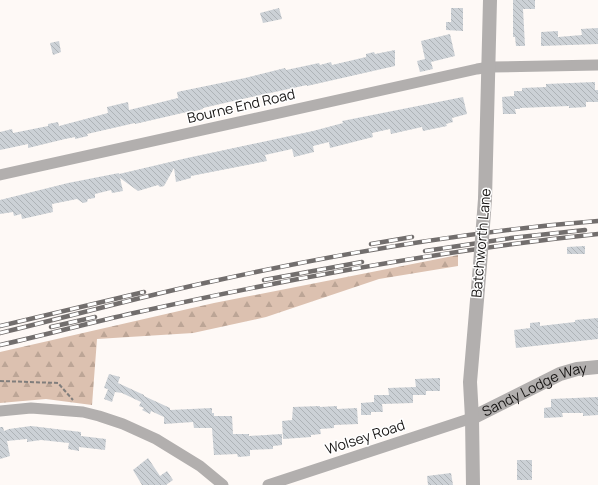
<svg xmlns="http://www.w3.org/2000/svg" width="598" height="485" font-family="Manrope,sans-serif">
<defs>
<pattern id="forest-firs" width="22" height="20" patternUnits="userSpaceOnUse"><rect width="22" height="20" fill="#dcc1b0"/><path d="M5 1l3.5 6h-7zM16 11l3.5 6h-7z" fill="#bca596"/></pattern>
<pattern id="building-back-hatch" width="6" height="6" patternUnits="userSpaceOnUse"><rect width="6" height="6" fill="#ccd1d6"/><path d="M-1 5l2 2M0 0l6 6M5-1l2 2" fill="none" stroke="#aeb3b7"/></pattern>
</defs>
<rect width="100%" height="100%" fill="#fef9f6"/>
<path fill="url(#forest-firs)" d="M 458,255 L 458,266 L 379,279 L 266,317 L 193,333 L 97,339 L 92,405 L 46,399 L 0,403 L 0,352 L 214,303 Z"/>
<path fill="url(#building-back-hatch)" d="M 513,0 L 535,0 L 535,9 L 523,9 L 525,46 L 516,46 L 515,37 L 513,37 Z
M 279,8 L 282,19 L 263,23 L 260,13 Z
M 451,8 L 463,8 L 463,31 L 446,30 L 446,22 L 451,22 Z
M 598,28 L 598,44 L 541,46 L 541,32 L 558,31 L 558,37 L 582,35 L 581,29 Z
M 450,34 L 455,56 L 431,62 L 433,69 L 420,72 L 417,61 L 425,59 L 421,41 Z
M 59,41 L 61,52 L 53,55 L 50,43 Z
M 395,50 L 395,66 L 307,86 L 307,85 L 229,102 L 203,108 L 203,109 L 192,112 L 191,111 L 135,124 L 135,123 L 87,134 L 88,136 L 75,139 L 75,137 L 65,139 L 28,148 L 28,144 L 0,150 L 0,132 L 12,129 L 13,133 L 48,126 L 48,124 L 58,122 L 59,126 L 108,113 L 107,107 L 128,102 L 129,110 L 178,98 L 177,92 L 245,78 L 285,68 L 286,70 L 319,63 L 320,65 L 331,62 L 332,65 L 366,57 L 366,54 L 374,52 L 375,54 Z
M 595,82 L 595,90 L 598,90 L 598,102 L 586,102 L 586,107 L 569,108 L 569,106 L 520,108 L 520,109 L 515,109 L 516,114 L 503,114 L 502,97 L 514,96 L 514,91 L 522,91 L 522,88 L 546,87 L 546,84 Z
M 463,97 L 467,114 L 452,118 L 453,122 L 446,124 L 447,126 L 423,131 L 422,127 L 391,134 L 390,129 L 372,133 L 373,137 L 330,148 L 329,142 L 313,146 L 314,152 L 294,157 L 292,149 L 265,155 L 267,161 L 191,176 L 191,178 L 176,182 L 174,168 L 164,186 L 160,187 L 158,185 L 138,191 L 120,178 L 123,191 L 112,193 L 111,190 L 95,194 L 95,198 L 88,199 L 87,202 L 83,203 L 77,199 L 52,204 L 53,212 L 22,219 L 21,214 L 14,216 L 13,212 L 0,214 L 0,200 L 68,183 L 119,173 L 119,174 L 187,158 L 313,131 L 343,123 L 342,121 Z
M 585,246 L 585,254 L 567,254 L 567,247 Z
M 598,318 L 598,339 L 516,348 L 514,330 L 530,328 L 530,323 L 540,322 L 540,326 L 575,322 L 575,320 Z
M 109,374 L 120,377 L 118,383 L 144,395 L 144,396 L 170,408 L 170,410 L 212,408 L 212,413 L 214,413 L 214,416 L 232,416 L 233,434 L 249,434 L 249,436 L 282,434 L 282,445 L 273,446 L 273,449 L 250,450 L 250,456 L 238,457 L 237,454 L 214,455 L 212,428 L 194,428 L 193,422 L 164,424 L 164,417 L 151,411 L 150,414 L 142,410 L 144,408 L 139,406 L 141,402 L 122,393 L 115,392 L 112,402 L 104,399 L 108,389 L 104,388 Z
M 440,378 L 440,391 L 426,391 L 426,395 L 413,395 L 413,403 L 382,404 L 383,412 L 371,412 L 371,415 L 361,415 L 361,403 L 374,402 L 374,395 L 389,395 L 388,388 L 416,387 L 415,379 Z
M 598,397 L 598,415 L 583,416 L 583,413 L 562,413 L 563,417 L 544,418 L 544,408 L 551,407 L 551,399 Z
M 320,406 L 320,407 L 337,406 L 337,409 L 357,408 L 358,424 L 334,425 L 334,428 L 320,429 L 321,434 L 311,435 L 311,437 L 283,439 L 282,421 L 292,420 L 293,407 Z
M 31,426 L 81,432 L 81,436 L 106,439 L 105,450 L 79,447 L 79,451 L 68,449 L 69,443 L 41,440 L 27,442 L 27,439 L 7,441 L 10,456 L 0,459 L 0,427 L 3,427 L 4,431 L 9,429 Z
M 148,458 L 160,476 L 167,471 L 173,480 L 166,485 L 142,485 L 133,470 Z
M 517,460 L 532,460 L 532,480 L 517,480 Z
M 451,473 L 453,485 L 428,485 L 427,476 Z"/>
<g fill="none" stroke-linecap="round" stroke-linejoin="round">
<path stroke="#817e7c" stroke-width="2" stroke-dasharray="4 2" stroke-linecap="butt" d="M 0,381 L 58,383 L 73,400"/>
<path stroke="#b2afae" stroke-width="11" d="M 0,175 L 477,69 L 490,67 L 598,65
M 0,411 L 31,408 L 83,412 L 99,416 L 123,424 L 156,439 L 200,466 L 223,485
M 268,485 L 472,418"/>
<g stroke="#b2afae" stroke-width="14">
<path d="M 485,199 L 490,0"/>
<path id="s1" d="M 472,418 L 560,374 L 577,369 L 598,367"/>
<path d="M 473,485 L 472,418 L 470,382 L 480,265"/>
</g>
<g stroke="#726e6d" stroke-width="4.5">
<path id="rail" d="M 371,244 L 412,237
M 425,251 L 511,238 L 585,230
M 264,280 L 362,262
M 0,326 L 144,292
M 51,327 L 95,317
M 0,333 C 71,316 143,296 214,281 C 341,253 469,231 598,221
M 0,345 C 45,335 89,323 134,313 C 287,279 442,250 598,234"/>
</g>
<use href="#rail" stroke="#fff" stroke-width="3" stroke-dasharray="9" stroke-linecap="butt"/>
<path stroke="#b2afae" stroke-width="14" d="M 480,265 L 485,199"/>
</g>
<g text-anchor="middle" stroke-width="3" stroke-linejoin="round" paint-order="stroke">
<g font-size="14" fill="#181615" stroke="#fff">
<text transform="translate(241 106) rotate(-13)" y="5">Bourne End Road</text>
<text transform="translate(481 243) rotate(-85)" y="5">Batchworth Lane</text>
<text dy="5" stroke="none"><textPath href="#s1" startOffset="69">Sandy Lodge Way</textPath></text>
<text transform="translate(365 437) rotate(-18)" y="5">Wolsey Road</text>
</g>
</g>
</svg>
